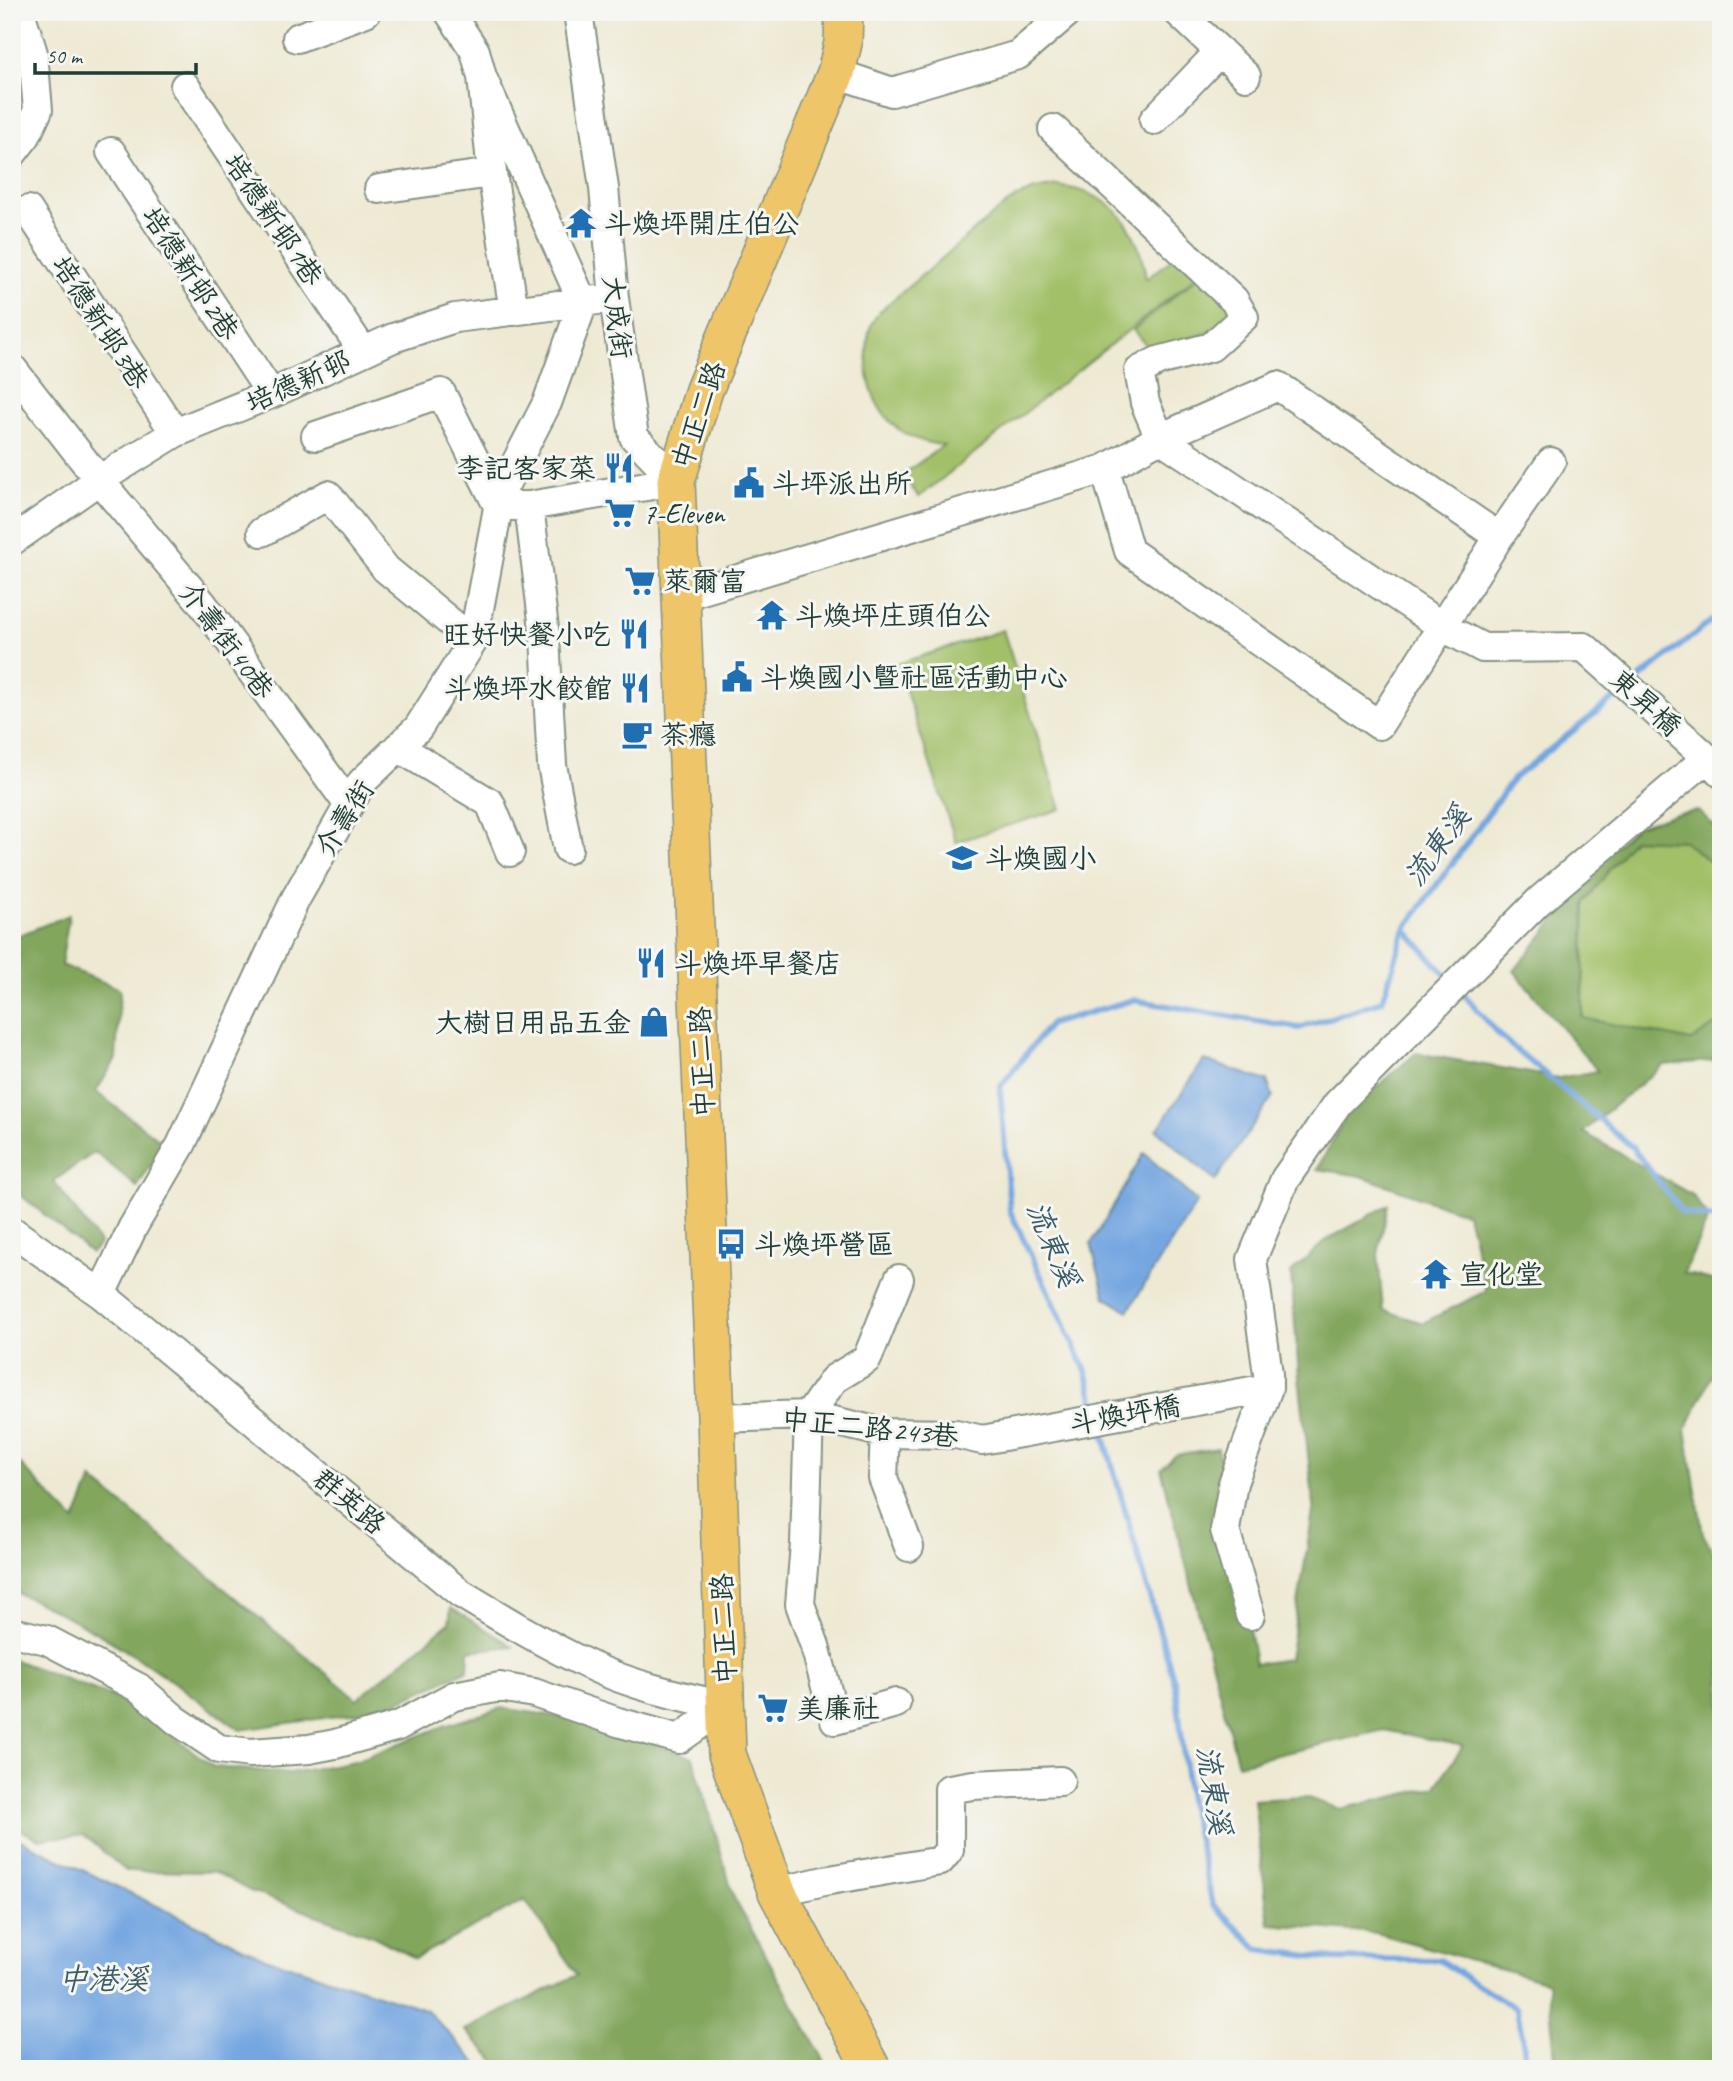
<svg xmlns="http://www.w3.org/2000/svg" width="1733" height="2081" font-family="Caveat,'LXGW WenKai TC',sans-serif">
<rect width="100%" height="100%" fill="#f6f6f2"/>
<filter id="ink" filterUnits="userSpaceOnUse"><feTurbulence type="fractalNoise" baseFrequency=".0143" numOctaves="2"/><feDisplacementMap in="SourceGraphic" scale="14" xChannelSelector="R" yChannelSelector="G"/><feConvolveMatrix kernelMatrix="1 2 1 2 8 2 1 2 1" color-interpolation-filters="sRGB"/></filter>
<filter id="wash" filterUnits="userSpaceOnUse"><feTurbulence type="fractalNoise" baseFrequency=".00686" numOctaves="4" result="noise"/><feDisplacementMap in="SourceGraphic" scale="28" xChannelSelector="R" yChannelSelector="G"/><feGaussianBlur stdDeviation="1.57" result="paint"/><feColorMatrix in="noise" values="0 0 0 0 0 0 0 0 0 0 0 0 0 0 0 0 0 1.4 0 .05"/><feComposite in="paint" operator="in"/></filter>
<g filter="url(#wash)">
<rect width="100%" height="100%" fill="#eee9d2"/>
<path fill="#a2c068" stroke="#607e4e" stroke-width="2" d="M 1057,186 C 1113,192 1138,225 1146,279 L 1176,256 L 1197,276 L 919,497 L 902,475 L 944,445 C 892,441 865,403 867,352 C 868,334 868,327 879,312 L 996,212 L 1017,197 L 1035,190 Z
M 1204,272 L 1235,309 L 1232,326 L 1149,349 L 1133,330 Z
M 1003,630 L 1061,809 L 956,842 L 897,664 Z
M 1632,839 L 1684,841 L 1721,871 L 1721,1021 L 1691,1041 L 1583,1018 L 1585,902 Z"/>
<path fill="#81a65c" stroke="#507248" stroke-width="2" d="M 1699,811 L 1721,833 L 1721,871 L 1684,841 L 1633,839 L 1585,902 L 1582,1018 L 1691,1041 L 1721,1021 L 1721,1060 L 1663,1065 L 1583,1132 L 1692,1195 L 1709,1217 L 1684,1273 L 1716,1281 L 1721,1278 L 1721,1356 L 1686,1429 L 1703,1534 L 1721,1567 L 1721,2069 L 1556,2069 L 1548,1982 L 1377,1933 L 1269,1924 L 1254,1800 L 1305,1797 L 1340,1809 L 1435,1787 L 1463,1746 L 1384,1730 L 1238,1764 L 1161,1469 L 1176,1455 L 1218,1448 L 1255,1664 L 1289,1659 L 1314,1506 L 1299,1377 L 1291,1273 L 1325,1241 L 1388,1205 L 1378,1254 L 1383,1310 L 1423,1323 L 1486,1291 L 1467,1214 L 1361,1176 L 1317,1169 L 1349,1111 L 1416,1053 L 1559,1078 L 1598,1071 L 1514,971 L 1608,853 L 1637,826 L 1676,814 Z
M 69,915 L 61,965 L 120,989 L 116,1059 L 96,1092 L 165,1144 L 137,1187 L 95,1152 L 54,1181 L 100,1244 L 91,1253 L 12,1188 L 12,938 Z
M 12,1456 L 75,1521 L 92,1479 L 357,1699 L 449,1623 L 451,1608 L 513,1646 L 469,1651 L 468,1670 L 380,1710 L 240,1730 C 168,1677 96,1625 12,1591 Z
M 12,1659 L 127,1702 L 214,1767 L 290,1773 L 355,1761 L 444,1726 L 501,1708 L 569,1718 L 693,1757 L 734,1898 L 829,2069 L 503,2069 L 465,2030 L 577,1975 L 525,1900 L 415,1958 L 373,1936 L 250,1891 L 215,1872 L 126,1871 L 84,1835 L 39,1839 L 12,1826 Z"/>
<path fill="#74a6e0" stroke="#4a728a" stroke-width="2" d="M 1204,1060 L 1267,1081 L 1273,1096 L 1215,1181 L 1157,1130 Z
M 1144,1153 L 1197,1202 L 1128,1311 L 1105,1297 L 1091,1244 Z
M 12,1836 L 265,1958 L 426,2009 L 482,2069 L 12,2069 Z"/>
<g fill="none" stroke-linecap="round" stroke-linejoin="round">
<path stroke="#74a6e0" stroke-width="6" d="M 1635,682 L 1721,613
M 1405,929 L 1450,980
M 1460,990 L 1500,1036 L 1632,1147 L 1683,1213 L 1721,1219
M 1097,1412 L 1086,1371 L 1010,1211 L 1000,1087 L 1050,1024 L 1133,1000 L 1299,1028 L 1382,1001 L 1405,929 L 1513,779 L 1623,691
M 1101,1426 L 1176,1688 L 1189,1801 L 1213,1905 L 1258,1949 L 1333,1959 L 1439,1960 L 1517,2009 L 1528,2069"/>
</g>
</g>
<g filter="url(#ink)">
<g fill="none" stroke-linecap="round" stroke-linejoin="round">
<g stroke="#869383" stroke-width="32">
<path id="minor" d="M 449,12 L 475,51 L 482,77 L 492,173 L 514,311
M 578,12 L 604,188 L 614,298 L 634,437 L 676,481
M 1178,12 L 1246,76
M 297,38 L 366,12
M 836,73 L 892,92 L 1018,55 L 1068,12
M 185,86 L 363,351
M 1154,120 L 1220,51
M 1053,129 L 1234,300 L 1244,317 L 1211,347 L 1158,361 L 1139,371 L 1145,403 L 1160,438 L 1443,627 L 1483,648 L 1584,647 L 1707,758 L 1721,773
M 111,152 L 271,394
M 12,154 L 26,136 L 38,110 L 33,53 L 20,12
M 379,189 L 492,173
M 28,210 L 175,433
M 12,368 L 99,480 L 202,603 L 349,805
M 316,436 L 441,393 L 498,506 L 529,506 L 676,481
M 1105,469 L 1129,551 L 1379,725 L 1499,537 L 1551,462
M 529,506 L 545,637 L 552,765 L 568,849
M 262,532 L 328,495 L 386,569 L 473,641
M 12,541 L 99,480 L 175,433 L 271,394 L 393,338 L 455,318 L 614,298
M 682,596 L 1105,469 L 1160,438 L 1278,386 L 1499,537
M 398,747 L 490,803 L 510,852
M 12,1231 L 101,1294 L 460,1593 C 503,1619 546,1645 591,1666 C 633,1686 680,1696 725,1706
M 101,1294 L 133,1227 L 181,1145 L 296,898 L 362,782 L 418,728 L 473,641 L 501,492 L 547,403 L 583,303 L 482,77
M 716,1418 L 809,1415 L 884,1433 L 956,1434 L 982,1440 L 1268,1388
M 885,1433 L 883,1478 L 909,1547
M 1250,1615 L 1225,1530 L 1233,1483 L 1268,1388 L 1268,1374 L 1252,1259 L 1285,1179 L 1338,1103 L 1539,901 L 1707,758
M 12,1632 L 47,1640 L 139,1688 L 176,1720 L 219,1749 L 250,1753 L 309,1749 L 335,1744 L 398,1726 L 454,1696 L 500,1687 L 534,1693 L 618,1722 L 679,1739 L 725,1706
M 896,1703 L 835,1720 L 815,1646 L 800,1604 L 805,1544 L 809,1415 L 834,1379 L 867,1359 L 899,1279
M 777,1892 L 824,1881 L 940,1861 L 949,1850 L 949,1789 L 973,1785 L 1060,1781"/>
</g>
<g stroke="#869383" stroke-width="40">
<path id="major" d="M 844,12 L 843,43 L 836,73 L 704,390 L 676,481 L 716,1418 L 727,1754 L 777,1892 L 872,2069"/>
</g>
<use href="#minor" stroke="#fff" stroke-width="28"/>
<use href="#major" stroke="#eec569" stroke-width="37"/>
</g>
</g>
<defs>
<g id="temple-bare" transform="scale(2.415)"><path d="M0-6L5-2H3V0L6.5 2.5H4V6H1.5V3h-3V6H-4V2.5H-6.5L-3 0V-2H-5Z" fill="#1f6fb2" stroke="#f6f6f2" stroke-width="2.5" paint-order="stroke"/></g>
<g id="restaurant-bare" transform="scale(2.415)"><path d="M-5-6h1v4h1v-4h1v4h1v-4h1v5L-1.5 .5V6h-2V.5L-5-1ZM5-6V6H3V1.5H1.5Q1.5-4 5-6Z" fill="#1f6fb2" stroke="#f6f6f2" stroke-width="2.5" paint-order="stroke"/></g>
<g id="civic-bare" transform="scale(2.415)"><path d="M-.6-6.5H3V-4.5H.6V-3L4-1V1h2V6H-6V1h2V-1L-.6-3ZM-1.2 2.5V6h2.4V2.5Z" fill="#1f6fb2" stroke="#f6f6f2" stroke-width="2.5" paint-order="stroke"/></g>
<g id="supermarket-bare" transform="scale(2.415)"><path d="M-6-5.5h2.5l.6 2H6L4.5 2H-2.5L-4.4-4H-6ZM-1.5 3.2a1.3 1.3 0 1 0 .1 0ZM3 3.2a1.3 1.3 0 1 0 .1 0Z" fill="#1f6fb2" stroke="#f6f6f2" stroke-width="2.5" paint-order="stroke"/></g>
<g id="cafe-bare" transform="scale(2.415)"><path d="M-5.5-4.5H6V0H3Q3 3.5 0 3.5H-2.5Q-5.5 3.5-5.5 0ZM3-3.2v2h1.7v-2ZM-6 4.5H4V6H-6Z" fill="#1f6fb2" stroke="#f6f6f2" stroke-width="2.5" paint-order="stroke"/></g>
<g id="school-bare" transform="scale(2.415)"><path d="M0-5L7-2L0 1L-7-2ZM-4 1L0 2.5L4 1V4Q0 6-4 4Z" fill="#1f6fb2" stroke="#f6f6f2" stroke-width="2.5" paint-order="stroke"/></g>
<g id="shop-bare" transform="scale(2.415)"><path d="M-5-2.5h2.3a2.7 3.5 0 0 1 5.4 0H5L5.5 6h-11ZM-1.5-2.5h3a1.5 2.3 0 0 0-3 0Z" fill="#1f6fb2" stroke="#f6f6f2" stroke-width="2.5" paint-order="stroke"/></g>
<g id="bus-bare" transform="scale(2.415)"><path d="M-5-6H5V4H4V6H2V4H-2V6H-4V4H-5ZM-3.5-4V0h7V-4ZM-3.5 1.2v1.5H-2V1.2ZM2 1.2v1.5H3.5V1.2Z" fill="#1f6fb2" stroke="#f6f6f2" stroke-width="2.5" paint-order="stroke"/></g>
</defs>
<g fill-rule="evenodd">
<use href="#temple-bare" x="581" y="223"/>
<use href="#restaurant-bare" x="619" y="468"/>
<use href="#civic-bare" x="749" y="483"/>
<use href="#supermarket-bare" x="620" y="513"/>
<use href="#supermarket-bare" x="640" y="581"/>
<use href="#temple-bare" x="772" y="615"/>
<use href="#restaurant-bare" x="634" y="634"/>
<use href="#civic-bare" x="737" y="677"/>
<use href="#restaurant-bare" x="635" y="688"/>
<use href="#cafe-bare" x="637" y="734"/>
<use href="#school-bare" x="962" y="858"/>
<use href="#restaurant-bare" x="651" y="963"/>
<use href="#shop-bare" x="654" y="1022"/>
<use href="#bus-bare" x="731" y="1244"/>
<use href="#temple-bare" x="1436" y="1274"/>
<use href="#supermarket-bare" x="773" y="1708"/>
</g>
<g text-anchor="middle" stroke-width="6" stroke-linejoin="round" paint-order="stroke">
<g font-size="28" fill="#1f3d34" stroke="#f6f6f2">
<text transform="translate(274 219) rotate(56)" y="10">培德新邨1巷</text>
<text transform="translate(191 273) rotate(57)" y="10">培德新邨2巷</text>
<text transform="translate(618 317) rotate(83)" y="10">大成街</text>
<text transform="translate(101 322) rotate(57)" y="10">培德新邨3巷</text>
<text transform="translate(298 381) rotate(-24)" y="10">培德新邨</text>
<text transform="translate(698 415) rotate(-71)" y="10">中正二路</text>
<text transform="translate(227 640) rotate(53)" y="10">介壽街40巷</text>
<text transform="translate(1646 702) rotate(42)" y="10">東昇橋</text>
<text transform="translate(344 818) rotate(-58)" y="10">介壽街</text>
<text transform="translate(701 1062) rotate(-92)" y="10">中正二路</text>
<text transform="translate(1125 1414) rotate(-10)" y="10">斗煥坪橋</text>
<text transform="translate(870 1427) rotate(6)" y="10">中正二路243巷</text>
<text transform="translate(350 1501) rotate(40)" y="10">群英路</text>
<text transform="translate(723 1629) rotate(-92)" y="10">中正二路</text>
</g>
<g font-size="28" fill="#1f3d34" stroke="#f6f6f2" text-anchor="start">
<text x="604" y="233">斗煥坪開庄伯公</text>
<text x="596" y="478" text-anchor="end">李記客家菜</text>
<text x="772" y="493">斗坪派出所</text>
<text x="643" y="523">7-Eleven</text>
<text x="663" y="591">萊爾富</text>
<text x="795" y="625">斗煥坪庄頭伯公</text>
<text x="611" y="644" text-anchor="end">旺好快餐小吃</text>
<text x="760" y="687">斗煥國小暨社區活動中心</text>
<text x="612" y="698" text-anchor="end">斗煥坪水餃館</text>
<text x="660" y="744">茶癮</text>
<text x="985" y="868">斗煥國小</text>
<text x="674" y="973">斗煥坪早餐店</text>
<text x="631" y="1032" text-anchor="end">大樹日用品五金</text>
<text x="754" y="1254">斗煥坪營區</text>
<text x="1459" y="1284">宣化堂</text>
<text x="796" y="1718">美廉社</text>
</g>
<g font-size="30" font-style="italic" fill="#395c68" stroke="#f6f6f2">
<text transform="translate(1437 846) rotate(-54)" y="10">流東溪</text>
<text transform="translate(1053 1244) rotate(67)" y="10">流東溪</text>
<text transform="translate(1214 1790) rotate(81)" y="10">流東溪</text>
<text x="103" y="1989">中港溪</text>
</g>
</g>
<rect width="1733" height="2081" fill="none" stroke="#f6f6f2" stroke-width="42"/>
<path d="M35 63v10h161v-10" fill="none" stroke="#1f3d34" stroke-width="3.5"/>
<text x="46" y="63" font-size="21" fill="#1f3d34" stroke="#f6f6f2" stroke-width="5" paint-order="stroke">50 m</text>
</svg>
